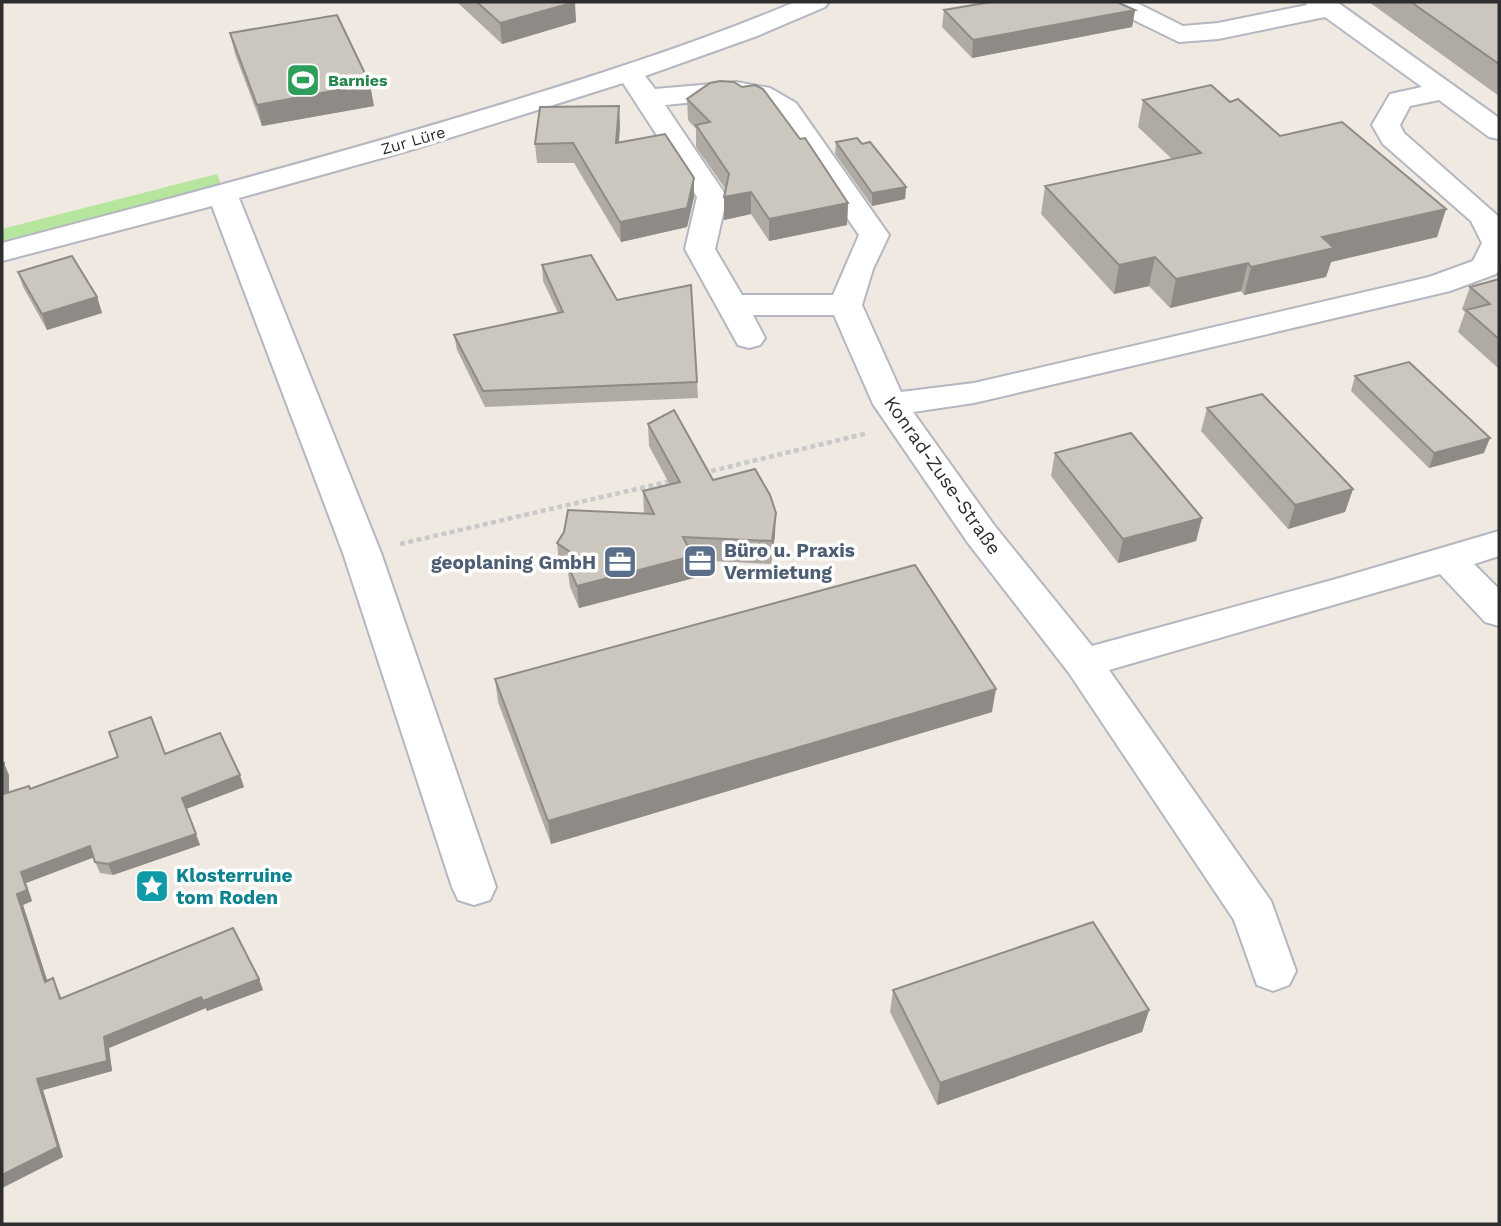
<svg xmlns="http://www.w3.org/2000/svg" width="1501" height="1226" font-family="'Work Sans',sans-serif">
<rect width="100%" height="100%" fill="#efe9e1"/>
<path fill="#b6e59e" d="M 217,174 L 221,185 L 2,241 L 2,229 Z"/>
<g fill="none" stroke-linecap="round" stroke-linejoin="round">
<g stroke="#b4b7c1" stroke-width="4">
<path id="minor" d="M 795,2 L 829,2 L 825,7 L 757,36 L 645,76 L 655,89 L 736,82 L 770,88 L 796,103 L 889,235 L 873,269 L 862,305 L 901,392 L 974,383 L 1429,277 L 1473,261 L 1482,243 L 1471,221 L 1383,144 L 1372,125 L 1390,94 L 1422,87 L 1325,17 L 1218,39 L 1179,42 L 1107,7 L 1104,2 L 1135,2 L 1183,26 L 1218,23 L 1307,5 L 1305,2 L 1337,2 L 1499,118 L 1499,139 L 1489,137 L 1439,100 L 1410,106 L 1400,125 L 1404,133 L 1499,217 L 1499,269 L 1496,274 L 1450,291 L 974,403 L 913,412 L 994,525 L 1092,646 L 1336,579 L 1499,531 L 1499,556 L 1474,564 L 1499,589 L 1499,626 L 1485,622 L 1440,574 L 1109,670 L 1271,901 L 1296,971 L 1289,985 L 1273,991 L 1257,985 L 1234,920 L 1069,673 L 968,543 L 873,404 L 834,315 L 753,315 L 765,338 L 760,345 L 749,348 L 738,345 L 685,249 L 697,197 L 623,83 L 414,149 L 239,198 L 381,553 L 496,887 L 490,900 L 474,905 L 458,900 L 452,887 L 343,553 L 212,206 L 2,261 L 2,243 C 167,200 332,156 496,106 C 597,75 698,43 795,2 ZM 736,98 L 752,101 L 776,115 L 859,235 L 833,295 L 742,295 L 715,249 L 727,197 L 665,105 Z"/>
</g>
<path stroke="#c9c9c9" stroke-width="4.5" stroke-dasharray="5 3.5" stroke-linecap="butt" d="M 703,473 L 868,433
M 400,544 L 671,481"/>
<use href="#minor" fill="#fff" fill-rule="evenodd"/>
</g>
<path fill="#afaba4" d="M 457,2 L 574,2 L 576,22 L 502,44 Z
M 1369,2 L 1499,2 L 1499,96 Z
M 944,10 L 1135,10 L 1132,27 L 972,58 L 942,27 Z
M 230,33 L 374,106 L 262,126 L 235,54 Z
M 687,99 L 848,203 L 847,225 L 769,241 L 751,214 L 724,220 L 724,197 L 726,190 L 696,147 L 696,129 L 688,120 Z
M 1143,100 L 1230,102 L 1280,136 L 1446,209 L 1437,237 L 1331,262 L 1326,277 L 1244,295 L 1241,291 L 1170,308 L 1149,286 L 1114,294 L 1041,214 L 1045,186 L 1172,159 L 1138,127 Z
M 620,125 L 619,143 L 694,178 L 694,197 L 687,227 L 621,242 L 574,163 L 537,163 L 535,144 Z
M 836,142 L 862,144 L 906,187 L 905,199 L 872,206 L 835,154 Z
M 542,265 L 617,300 L 697,382 L 698,398 L 485,407 L 457,350 L 454,335 L 558,313 L 543,281 Z
M 18,272 L 97,297 L 102,313 L 47,330 L 23,287 Z
M 1499,279 L 1499,369 L 1458,332 L 1465,312 L 1462,309 L 1470,287 Z
M 1355,376 L 1484,453 L 1429,468 L 1351,391 Z
M 1207,408 L 1353,489 L 1345,512 L 1288,529 L 1201,431 Z
M 648,424 L 775,535 L 771,564 L 693,560 L 694,578 L 579,608 L 570,587 L 568,572 L 559,565 L 557,543 L 644,513 L 643,491 L 670,485 L 649,446 Z
M 1055,453 L 1202,518 L 1196,541 L 1118,563 L 1051,476 Z
M 495,679 L 992,712 L 551,844 L 498,702 Z
M 165,754 L 244,787 L 186,809 L 200,845 L 113,875 L 100,873 L 93,857 L 26,883 L 32,901 L 23,905 L 47,981 L 53,978 L 62,999 L 259,979 L 263,990 L 207,1011 L 206,1008 L 109,1048 L 112,1071 L 43,1090 L 63,1157 L 2,1188 L 9,775 L 9,792 L 30,789 Z
M 893,990 L 1149,1010 L 1142,1032 L 937,1105 L 890,1012 Z"/>
<path fill="#8e8b86" d="M 575,2 L 576,22 L 502,44 L 500,23 Z
M 1135,10 L 1132,27 L 972,58 L 973,40 Z
M 370,84 L 374,106 L 262,126 L 257,105 Z
M 619,106 L 620,125 L 617,163 L 616,143 Z
M 694,178 L 694,197 L 687,227 L 621,242 L 620,222 Z
M 906,187 L 905,199 L 872,206 L 872,193 Z
M 751,192 L 751,214 L 724,220 L 724,197 Z
M 848,203 L 847,225 L 769,241 L 769,219 Z
M 1446,209 L 1437,237 L 1331,262 L 1326,277 L 1244,295 L 1251,267 L 1322,237 Z
M 1155,257 L 1149,286 L 1114,294 L 1119,265 Z
M 1248,263 L 1241,291 L 1170,308 L 1176,279 Z
M 97,297 L 102,313 L 47,330 L 42,314 Z
M 1490,438 L 1484,453 L 1429,468 L 1434,453 Z
M 1353,489 L 1345,512 L 1288,529 L 1295,505 Z
M 776,513 L 775,535 L 771,564 L 772,541 Z
M 1202,518 L 1196,541 L 1118,563 L 1123,539 Z
M 693,556 L 694,578 L 579,608 L 577,586 Z
M 996,689 L 992,712 L 551,844 L 548,821 Z
M 4,763 L 9,775 L 9,805 L 4,794 Z
M 240,775 L 244,787 L 186,809 L 182,798 Z
M 196,834 L 200,845 L 113,875 L 108,864 Z
M 90,846 L 95,857 L 26,883 L 32,901 L 23,905 L 51,992 L 45,982 L 17,894 L 21,872 Z
M 259,979 L 263,990 L 207,1011 L 206,1008 L 109,1048 L 112,1071 L 43,1090 L 63,1157 L 2,1188 L 2,1175 L 37,1079 L 104,1037 L 201,997 Z
M 1149,1010 L 1142,1032 L 937,1105 L 940,1083 Z"/>
<path fill="#cbc7bf" stroke="#8e8b86" stroke-width="2" d="M 477,2 L 575,2 L 500,23 Z
M 991,2 L 1117,2 L 1135,10 L 973,40 L 944,10 Z
M 1411,2 L 1499,2 L 1499,64 Z
M 337,15 L 370,84 L 257,105 L 230,33 Z
M 720,81 L 734,82 L 742,87 L 755,85 L 763,89 L 800,139 L 805,138 L 848,203 L 769,219 L 751,192 L 724,197 L 729,174 L 696,125 L 710,122 L 687,99 L 710,83 Z
M 1211,85 L 1230,102 L 1238,99 L 1280,136 L 1342,122 L 1446,209 L 1322,237 L 1334,248 L 1251,267 L 1248,263 L 1176,279 L 1155,257 L 1119,265 L 1045,186 L 1201,153 L 1143,100 Z
M 619,106 L 616,143 L 665,134 L 694,178 L 687,208 L 620,222 L 573,143 L 535,144 L 540,107 Z
M 857,138 L 862,144 L 870,142 L 906,187 L 872,193 L 836,142 Z
M 591,255 L 617,300 L 691,285 L 697,382 L 483,391 L 454,335 L 563,312 L 542,265 Z
M 72,256 L 97,297 L 42,314 L 18,272 Z
M 1499,279 L 1499,339 L 1466,310 L 1490,304 L 1470,287 Z
M 1409,362 L 1490,438 L 1434,453 L 1355,376 Z
M 1262,394 L 1353,489 L 1295,505 L 1207,408 Z
M 674,410 L 713,480 L 755,469 L 770,495 L 776,513 L 772,541 L 683,537 L 693,556 L 577,586 L 567,564 L 570,552 L 557,543 L 564,532 L 568,510 L 654,514 L 643,491 L 680,482 L 648,424 Z
M 1131,433 L 1202,518 L 1123,539 L 1055,453 Z
M 915,565 L 996,689 L 548,821 L 495,679 Z
M 151,717 L 165,754 L 220,733 L 240,775 L 182,798 L 196,834 L 108,864 L 95,862 L 90,846 L 21,872 L 27,890 L 17,894 L 45,982 L 53,978 L 60,999 L 233,928 L 259,979 L 203,1001 L 201,997 L 104,1037 L 107,1061 L 37,1079 L 58,1147 L 2,1175 L 2,764 L 4,763 L 4,794 L 29,786 L 30,789 L 118,757 L 109,732 Z
M 1093,922 L 1149,1010 L 940,1083 L 893,990 Z"/>
<defs>
<g id="stadium-square" transform="scale(1.75)"><rect x="-9" y="-9" width="18" height="18" rx="4" fill="#2e9e5b" stroke="#fff"/><path d="M0-5a6.5 5 0 1 0 0 10a6.5 5 0 1 0 0-10ZM-3.5-1.8h7v3.6h-7Z" fill="#fff"/></g>
<g id="office-square" transform="scale(1.75)"><rect x="-9" y="-9" width="18" height="18" rx="4" fill="#5c6f8a" stroke="#fff"/><path d="M-6-3h4V-5.5h4V-3h4V5H-6ZM-1-4.5V-3h2v-1.5ZM-6 0V1H6V0Z" fill="#fff"/></g>
<g id="sight-square" transform="scale(1.75)"><rect x="-9" y="-9" width="18" height="18" rx="4" fill="#0f9aa8" stroke="#fff"/><path d="M0-6L1.8-2.2L6-1.7L2.9 1.2L3.7 5.4L0 3.3L-3.7 5.4L-2.9 1.2L-6-1.7L-1.8-2.2Z" fill="#fff"/></g>
</defs>
<g fill-rule="evenodd">
<use href="#stadium-square" x="303" y="80"/>
<use href="#office-square" x="700" y="561"/>
<use href="#office-square" x="620" y="562"/>
<use href="#sight-square" x="152" y="886"/>
</g>
<g text-anchor="middle" stroke-width="7" stroke-linejoin="round" paint-order="stroke">
<g font-size="16" font-weight="bold" fill="#27864d" stroke="#fff" text-anchor="start">
<text x="328" y="86">Barnies</text>
</g>
<g font-size="16" fill="#2e2e2e" stroke="#fff">
<text transform="translate(413 140) rotate(-16)" y="6">Zur Lüre</text>
</g>
<g font-size="19" fill="#2e2e2e" stroke="#fff">
<text transform="translate(943 475) rotate(55)" y="7">Konrad-Zuse-Straße</text>
</g>
<g font-size="19" font-weight="bold" fill="#4e5e75" stroke="#fff" text-anchor="start">
<text x="724" y="557">Büro u. Praxis<tspan x="724" dy="22">Vermietung</tspan></text>
<text x="596" y="569" text-anchor="end">geoplaning GmbH</text>
</g>
<g font-size="19" font-weight="bold" fill="#0d838f" stroke="#fff" text-anchor="start">
<text x="176" y="882">Klosterruine<tspan x="176" dy="22">tom Roden</tspan></text>
</g>
</g>
<rect width="1501" height="1226" fill="none" stroke="#2e2e2e" stroke-width="7"/>
</svg>
